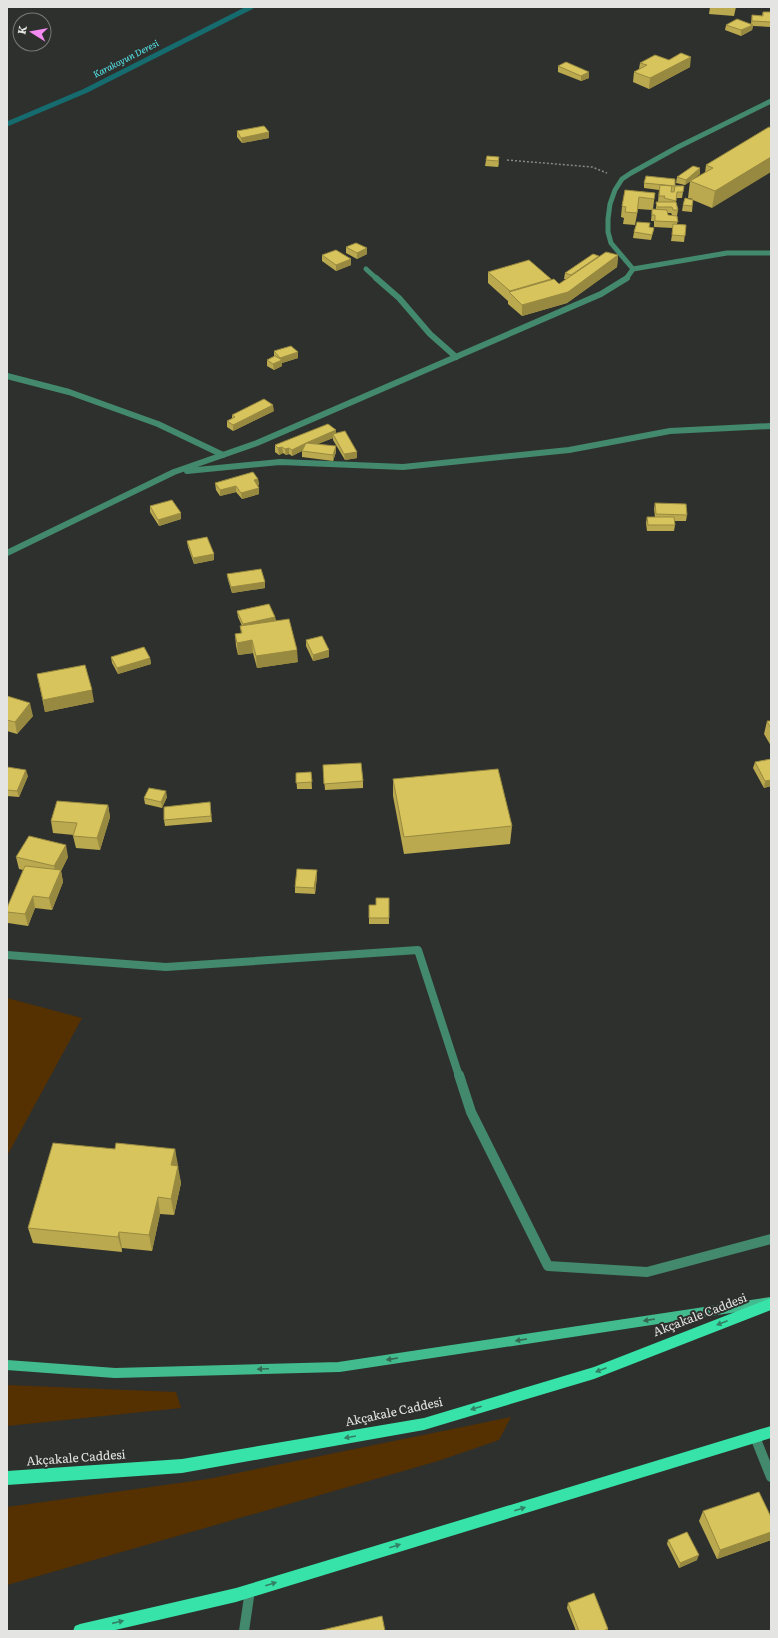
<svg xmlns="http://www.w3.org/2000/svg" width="778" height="1638" font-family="Literata,serif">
<rect width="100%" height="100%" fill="#2e302d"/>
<path fill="#553000" d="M 7,998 L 82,1018 L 7,1156 Z
M 7,1385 L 176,1392 L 181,1408 L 7,1426 Z
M 511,1417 L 499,1440 L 438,1461 L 7,1585 L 7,1507 L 208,1479 Z"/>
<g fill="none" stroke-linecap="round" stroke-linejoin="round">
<path stroke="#156b6e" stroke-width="5" d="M 7,124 L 85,91 L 251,7"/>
<path stroke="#868885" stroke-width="1.5" stroke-dasharray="2 2" stroke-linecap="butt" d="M 507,160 L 592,167 L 607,173"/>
<path stroke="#43896d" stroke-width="5" d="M 366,269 L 377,279"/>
<path stroke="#43896d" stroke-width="6" d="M 376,278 L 399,298 L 430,334 L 456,357
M 7,376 L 69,392 L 158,424 L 223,455"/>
<path stroke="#43896d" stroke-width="10" d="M 755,1437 L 771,1477"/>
<path stroke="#43896d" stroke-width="5" d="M 633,269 L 727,253 L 771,253
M 626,279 L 633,269 L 611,243 L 608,232 L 608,219 L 610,204 L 615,190 L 622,179 L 631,173 L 678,147 L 771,101"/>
<path stroke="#43896d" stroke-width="6" d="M 187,471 L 280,462 L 403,467 L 569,450 L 670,431 L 771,426
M 7,553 L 174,472 L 257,443 L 601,294 L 627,278"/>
<path stroke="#43896d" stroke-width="8" d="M 7,955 L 166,967 L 418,950 L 459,1076"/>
<path stroke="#43896d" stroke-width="10" d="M 459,1075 L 471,1112 L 548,1266 L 647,1272 L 771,1239
M 244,1631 L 250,1590"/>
<path stroke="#42bc8f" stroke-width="10" d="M 7,1365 L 115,1373 L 339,1367 L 771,1302"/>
<path fill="#38e3a9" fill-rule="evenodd" d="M 771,1298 L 771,1310 L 594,1379 L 424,1430 L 182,1473 L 7,1485 L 7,1471 L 182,1459 L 424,1418 L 594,1367 Z
M 771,1426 L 771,1438 L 236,1602 L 111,1631 L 73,1631 L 75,1626 L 80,1624 L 236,1588 Z"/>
</g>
<path fill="#baa94f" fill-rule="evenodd" d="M 710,7 L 736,7 L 734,16 L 709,14 Z
M 763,12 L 771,12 L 771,27 L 753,26 L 752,30 L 741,36 L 725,30 L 726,25 L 751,24 L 752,15 L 762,16 Z
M 640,63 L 690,67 L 649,89 L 633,82 L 634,72 L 639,69 Z
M 558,66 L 589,78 L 581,81 L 558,72 Z
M 769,127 L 712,208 L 693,200 L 692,212 L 682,211 L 683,205 L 693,199 L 688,198 L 690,181 L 705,173 L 706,165 Z
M 237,131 L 269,132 L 269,138 L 242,143 L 237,137 Z
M 499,157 L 499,163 L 498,167 L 485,166 L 486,160 Z
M 700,168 L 700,174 L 685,185 L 676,183 L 677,177 Z
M 644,183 L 684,186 L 682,198 L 676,198 L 676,202 L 678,210 L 677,216 L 677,224 L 686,225 L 684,242 L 671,241 L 673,228 L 654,227 L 654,221 L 651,221 L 652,210 L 638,209 L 635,225 L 623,224 L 624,218 L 621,217 L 622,206 L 625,190 L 655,193 L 653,209 L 656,209 L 656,202 L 664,202 L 658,202 L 659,190 L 644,188 ZM 667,213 L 671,213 L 672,215 L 668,215 Z
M 649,227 L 654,228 L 651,240 L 633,238 L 634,232 Z
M 346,247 L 367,254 L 357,259 L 346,253 Z
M 322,255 L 351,259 L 351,265 L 336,271 L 322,261 Z
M 618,255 L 617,267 L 567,303 L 522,316 L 508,304 L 508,301 L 488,283 L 488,272 L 551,279 L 551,280 L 559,284 L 566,279 L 564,279 L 565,273 L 599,256 Z
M 274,351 L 298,352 L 298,358 L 282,363 L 282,366 L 274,370 L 267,366 L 267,360 L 274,356 Z
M 274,411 L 233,431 L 227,427 L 227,421 L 232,419 L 232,415 Z
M 336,433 L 357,458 L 345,460 L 333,440 L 333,438 L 317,444 L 336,452 L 333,461 L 302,457 L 302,451 L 292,456 L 289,454 L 286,455 L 283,453 L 279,455 L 275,452 L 275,445 Z
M 258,479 L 259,485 L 257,486 L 259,488 L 259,494 L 242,499 L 236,492 L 220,496 L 216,490 L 215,483 Z
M 655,503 L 687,515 L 686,521 L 674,521 L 675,525 L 674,531 L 647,531 L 646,523 L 647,517 L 655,517 L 654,509 Z
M 150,506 L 181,513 L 181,519 L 159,526 L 150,512 Z
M 187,541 L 214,554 L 214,560 L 194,564 L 188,547 Z
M 227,574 L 265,582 L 265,588 L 232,593 L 228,580 Z
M 237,611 L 275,617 L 276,621 L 298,662 L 257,668 L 253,653 L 238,655 L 236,646 L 235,634 L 241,633 L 240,626 L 242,626 L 238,617 Z
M 306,640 L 329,657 L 313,661 L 306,646 Z
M 111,657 L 150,658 L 151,664 L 118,674 L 112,663 Z
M 37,674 L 94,702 L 45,712 Z
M 7,696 L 33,716 L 17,734 L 7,731 Z
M 767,721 L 771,721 L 771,746 L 764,734 Z
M 771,759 L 771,786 L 764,788 L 753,768 L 755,762 Z
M 323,765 L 363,781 L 363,788 L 325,790 Z
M 7,767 L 28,776 L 19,797 L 7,796 Z
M 311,772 L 312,789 L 297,789 L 296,773 Z
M 393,779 L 512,826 L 510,844 L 404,854 L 393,796 Z
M 167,797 L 162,808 L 145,804 L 144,798 Z
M 210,802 L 212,822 L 165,826 L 164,820 Z
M 108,805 L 110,817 L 100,850 L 76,848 L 73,836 L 74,835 L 53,833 L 51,821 Z
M 16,857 L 68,857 L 61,871 L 63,882 L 52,910 L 35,908 L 28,926 L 8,923 L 7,918 L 7,908 L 23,870 L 19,869 Z
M 317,870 L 317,876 L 315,894 L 295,893 L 295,887 Z
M 389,898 L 389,924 L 369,924 L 369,918 L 376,905 Z
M 115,1149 L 175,1149 L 177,1166 L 181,1183 L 174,1215 L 160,1214 L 152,1251 L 122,1248 L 122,1252 L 33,1243 L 28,1228 Z
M 703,1511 L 771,1517 L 771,1540 L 717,1559 L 699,1521 Z
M 668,1540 L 697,1560 L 679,1568 L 667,1544 Z
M 568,1603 L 608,1629 L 608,1631 L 576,1631 L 567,1608 Z"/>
<path fill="#978940" d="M 753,25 L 752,30 L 741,36 L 741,30 Z
M 691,57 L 690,67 L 649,89 L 650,78 Z
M 589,72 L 589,78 L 581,81 L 581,76 Z
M 269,132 L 269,138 L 242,143 L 241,138 Z
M 499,157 L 499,163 L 498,167 L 498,161 Z
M 771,157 L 771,172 L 712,208 L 715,191 Z
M 700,168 L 700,174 L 685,185 L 686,180 Z
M 367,248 L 367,254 L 357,259 L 357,253 Z
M 618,255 L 617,267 L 567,303 L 522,316 L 522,305 Z
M 351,259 L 351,265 L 336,271 L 336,265 Z
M 551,279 L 550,290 L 510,293 L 510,291 Z
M 298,352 L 298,358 L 282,363 L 282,366 L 274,370 L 273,364 L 281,361 L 280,358 Z
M 273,405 L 274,411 L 233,431 L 233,425 Z
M 336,430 L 336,437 L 333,434 L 333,438 L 306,449 L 292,456 L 292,450 L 306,443 Z
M 336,446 L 336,452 L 333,461 L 333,455 Z
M 282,447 L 283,453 L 279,455 L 278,448 Z
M 289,448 L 289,454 L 286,455 L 285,449 Z
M 357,452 L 357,458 L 345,460 L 344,454 Z
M 258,479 L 259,485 L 254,487 L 254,480 Z
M 236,486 L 236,492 L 220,496 L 220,490 Z
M 259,488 L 259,494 L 242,499 L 241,493 Z
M 181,513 L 181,519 L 159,526 L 158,520 Z
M 214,554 L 214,560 L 194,564 L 193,558 Z
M 265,582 L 265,588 L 232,593 L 231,587 Z
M 275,617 L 276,623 L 244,630 L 243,624 Z
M 252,640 L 253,653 L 238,655 L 237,643 Z
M 297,650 L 298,662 L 257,668 L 256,656 Z
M 329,650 L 329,657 L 313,661 L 313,655 Z
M 150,658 L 151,664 L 118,674 L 117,668 Z
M 92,690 L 94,702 L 45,712 L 43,700 Z
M 30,703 L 33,716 L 17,734 L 15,722 Z
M 26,770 L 28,776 L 19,797 L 17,791 Z
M 771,780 L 771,786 L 764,788 L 765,781 Z
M 166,791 L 167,797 L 162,808 L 161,802 Z
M 108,805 L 110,817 L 100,850 L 97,838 Z
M 66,845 L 68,857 L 61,871 L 63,882 L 52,910 L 49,898 L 57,878 L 54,866 Z
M 317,870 L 317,876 L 315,894 L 314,888 Z
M 33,896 L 35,908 L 28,926 L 25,914 Z
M 175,1149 L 178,1165 L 174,1182 L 171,1165 Z
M 178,1166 L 181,1183 L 174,1215 L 171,1199 Z
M 158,1197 L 160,1214 L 152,1251 L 149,1235 Z
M 119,1232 L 122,1248 L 122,1252 L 118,1237 Z
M 771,1532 L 771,1540 L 717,1559 L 720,1550 Z
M 699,1555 L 697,1560 L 679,1568 L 680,1563 Z"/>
<path fill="#d8c45c" stroke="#978940" d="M 763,12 L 771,12 L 771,22 L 752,21 L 752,15 L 763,16 Z
M 737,19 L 753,25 L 741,30 L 726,25 Z
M 681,53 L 691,57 L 650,78 L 634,72 L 647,65 L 640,63 L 655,55 L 669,60 Z
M 566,62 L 589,72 L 581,76 L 558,66 Z
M 264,126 L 269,132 L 241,138 L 237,131 Z
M 769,127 L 771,128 L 771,157 L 715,191 L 690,181 L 713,168 L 706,165 Z
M 487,156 L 499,157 L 498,161 L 486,160 Z
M 693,166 L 700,168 L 686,180 L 677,177 Z
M 646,176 L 675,179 L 675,186 L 644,183 Z
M 660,185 L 672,186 L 671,192 L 674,192 L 675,186 L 684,186 L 683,192 L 677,192 L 676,201 L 664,198 L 665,196 L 659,196 Z
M 625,190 L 655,193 L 654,199 L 639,197 L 637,213 L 625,212 L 626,207 L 622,206 Z
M 685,198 L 693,200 L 692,206 L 683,205 Z
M 656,202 L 676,202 L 678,210 L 673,210 L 672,207 L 657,207 Z
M 652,209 L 667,210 L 668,215 L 677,216 L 678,222 L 655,221 L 655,215 L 652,215 Z
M 637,222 L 650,223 L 649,227 L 654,228 L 652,235 L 634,232 Z
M 673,224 L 686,225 L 685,236 L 672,235 Z
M 356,243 L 367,248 L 357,253 L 346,247 Z
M 336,250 L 351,259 L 336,265 L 322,255 Z
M 606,252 L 618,255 L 568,292 L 522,305 L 509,292 L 554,279 L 559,284 Z
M 593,254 L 599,256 L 571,275 L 565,273 Z
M 529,260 L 551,279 L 510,291 L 488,272 Z
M 291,346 L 298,352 L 280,358 L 274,351 Z
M 275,356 L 282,360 L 273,364 L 267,360 Z
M 264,399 L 273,405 L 233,425 L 227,421 L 235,417 L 232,415 Z
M 328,424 L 336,430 L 306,443 L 292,450 L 289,448 L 285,449 L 282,447 L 278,448 L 275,445 Z
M 345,431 L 357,452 L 344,454 L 333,434 Z
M 306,443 L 336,446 L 333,455 L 302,451 Z
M 253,472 L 258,479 L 254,480 L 259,488 L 241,493 L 236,486 L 220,490 L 215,483 Z
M 172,500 L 181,513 L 158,520 L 150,506 Z
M 655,503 L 686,504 L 687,515 L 656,514 Z
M 647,517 L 674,517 L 675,525 L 648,525 Z
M 207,537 L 214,554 L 193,558 L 187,541 Z
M 261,569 L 265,582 L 231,587 L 227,574 Z
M 269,604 L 275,617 L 243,624 L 237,611 Z
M 289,619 L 297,650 L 256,656 L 252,640 L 237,643 L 235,634 L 242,633 L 240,626 Z
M 322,636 L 329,650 L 313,655 L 306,640 Z
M 144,647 L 150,658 L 117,668 L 111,657 Z
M 85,665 L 92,690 L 43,700 L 37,674 Z
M 7,696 L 30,703 L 15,722 L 7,720 Z
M 767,721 L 771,721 L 771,729 Z
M 771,759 L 771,780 L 765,781 L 755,762 Z
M 361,763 L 363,781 L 324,784 L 323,765 Z
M 7,767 L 26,770 L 17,791 L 7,790 Z
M 498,769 L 512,826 L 404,837 L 393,779 Z
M 311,772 L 312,782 L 296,783 L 296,773 Z
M 149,788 L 166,791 L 161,802 L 144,798 Z
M 57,801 L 108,805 L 97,838 L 73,836 L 77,823 L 51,821 Z
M 210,802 L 211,816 L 164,820 L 164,807 Z
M 29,836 L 66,845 L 54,866 L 16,857 Z
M 25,866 L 61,870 L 49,898 L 33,896 L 25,914 L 7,912 L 7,908 Z
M 297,869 L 317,870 L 314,888 L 295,887 Z
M 376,898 L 389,898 L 389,918 L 369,918 L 369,905 L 376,905 Z
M 53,1143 L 115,1149 L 116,1143 L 175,1149 L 171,1165 L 178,1166 L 171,1199 L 158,1197 L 149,1235 L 119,1232 L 118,1237 L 28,1228 Z
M 759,1492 L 771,1517 L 771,1532 L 720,1550 L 703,1511 Z
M 687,1532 L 699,1555 L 680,1563 L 668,1540 Z
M 594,1593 L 608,1629 L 603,1631 L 579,1631 L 568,1603 Z
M 382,1616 L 385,1631 L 318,1631 Z"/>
<defs><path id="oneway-solid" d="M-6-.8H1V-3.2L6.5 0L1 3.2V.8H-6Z"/></defs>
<g fill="#366854">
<use href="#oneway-solid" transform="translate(649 1320) rotate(171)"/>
<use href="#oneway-solid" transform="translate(521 1340) rotate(171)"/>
<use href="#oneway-solid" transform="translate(392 1359) rotate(171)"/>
<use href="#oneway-solid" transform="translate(263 1369) rotate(178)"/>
</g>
<g fill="#328165">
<use href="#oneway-solid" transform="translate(722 1323) rotate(159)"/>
<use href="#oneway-solid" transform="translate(601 1370) rotate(159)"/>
<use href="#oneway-solid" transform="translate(476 1408) rotate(163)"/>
<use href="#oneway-solid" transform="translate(350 1437) rotate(170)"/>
<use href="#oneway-solid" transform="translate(520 1509) rotate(-17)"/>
<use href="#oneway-solid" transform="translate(395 1546) rotate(-17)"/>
<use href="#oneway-solid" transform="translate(271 1584) rotate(-17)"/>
<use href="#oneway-solid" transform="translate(118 1622) rotate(-13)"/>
</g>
<g text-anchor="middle" stroke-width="4" stroke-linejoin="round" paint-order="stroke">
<g font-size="9" font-style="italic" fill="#54ebef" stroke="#2e302d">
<text transform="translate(126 59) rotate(-27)" y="3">Karakoyun Deresi</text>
</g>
<g font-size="12" fill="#e4e5e3" stroke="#2e302d">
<text transform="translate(700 1315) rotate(-21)" y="4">Akçakale Caddesi</text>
<text transform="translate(394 1412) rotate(-12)" y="4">Akçakale Caddesi</text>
<text transform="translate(76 1458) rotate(-4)" y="4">Akçakale Caddesi</text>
</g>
</g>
<rect width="778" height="1638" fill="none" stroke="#e4e5e3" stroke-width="16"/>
<g transform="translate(32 32) rotate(281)"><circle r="19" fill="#2e302d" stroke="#777876"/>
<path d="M0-3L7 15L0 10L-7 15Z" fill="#f28af2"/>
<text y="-6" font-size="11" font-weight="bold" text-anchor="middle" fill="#e4e5e3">K</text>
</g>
</svg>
